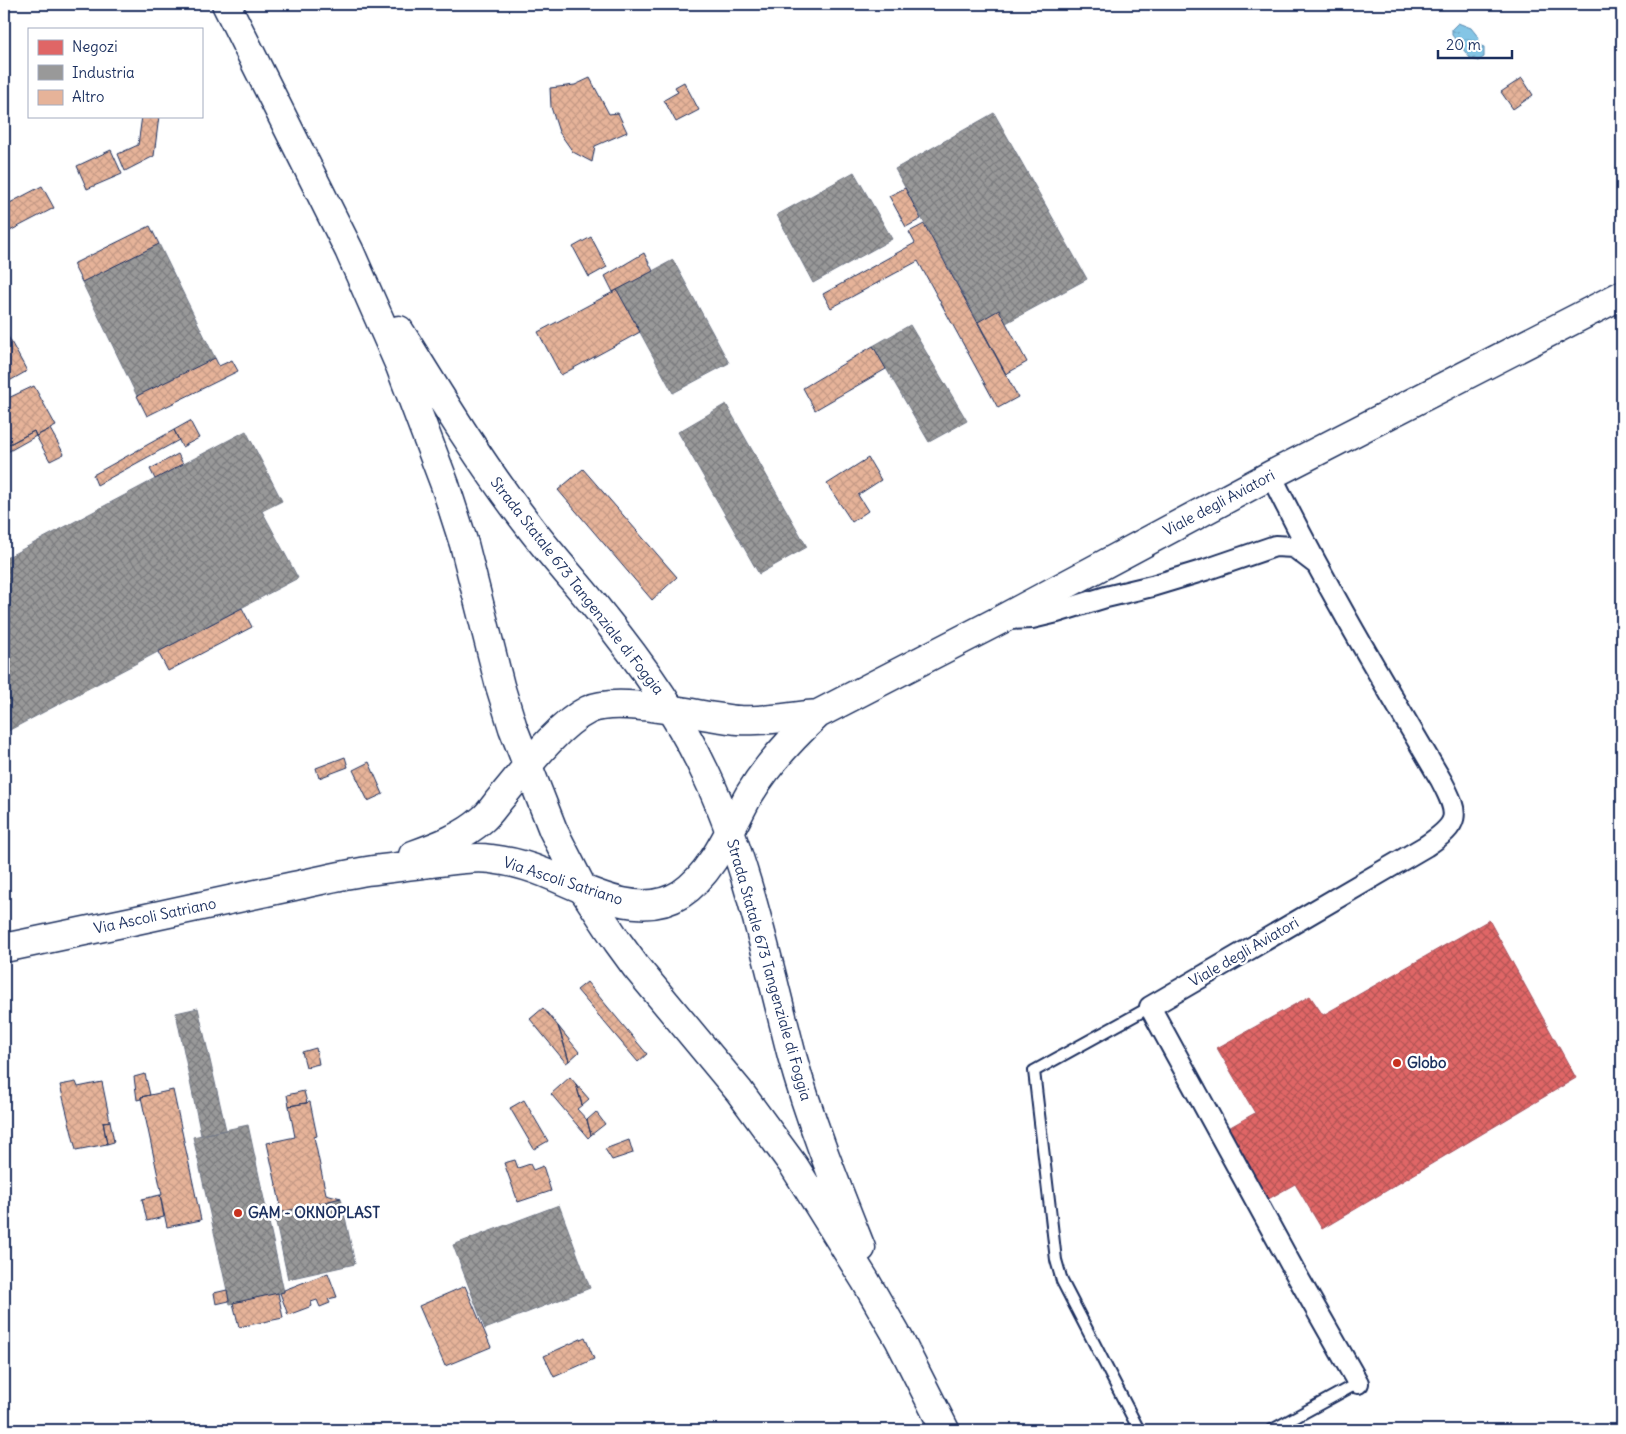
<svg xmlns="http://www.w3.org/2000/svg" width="1626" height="1434" font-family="Delius,sans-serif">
<defs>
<pattern id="water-ripples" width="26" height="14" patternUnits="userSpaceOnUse" patternTransform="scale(1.25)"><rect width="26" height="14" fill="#84c5e5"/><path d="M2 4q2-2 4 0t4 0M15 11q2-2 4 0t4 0" fill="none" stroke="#6ba0bd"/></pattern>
<pattern id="shops-cross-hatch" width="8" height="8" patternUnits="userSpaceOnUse" patternTransform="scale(1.25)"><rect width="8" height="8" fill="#e06666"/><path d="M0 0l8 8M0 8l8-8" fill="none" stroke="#b55457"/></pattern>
<pattern id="industry-cross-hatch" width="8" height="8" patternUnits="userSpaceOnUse" patternTransform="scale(1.25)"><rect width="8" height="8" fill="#999"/><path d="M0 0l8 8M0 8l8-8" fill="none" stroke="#7c7d80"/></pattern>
<pattern id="building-cross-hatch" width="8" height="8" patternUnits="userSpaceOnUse" patternTransform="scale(1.25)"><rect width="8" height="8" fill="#e6b399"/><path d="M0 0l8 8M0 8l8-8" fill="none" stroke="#c59a86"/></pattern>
</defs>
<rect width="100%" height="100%" fill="#fff"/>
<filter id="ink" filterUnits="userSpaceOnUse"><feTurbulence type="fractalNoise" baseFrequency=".02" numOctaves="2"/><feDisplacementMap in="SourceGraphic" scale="10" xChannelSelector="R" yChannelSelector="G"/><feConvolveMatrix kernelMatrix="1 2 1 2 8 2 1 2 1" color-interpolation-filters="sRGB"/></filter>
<g filter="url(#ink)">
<path fill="url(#water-ripples)" stroke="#5a89af" d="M 1458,23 L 1471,28 L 1479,38 L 1477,44 L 1484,47 L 1484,57 L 1478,61 L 1470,58 L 1452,35 L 1452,29 Z"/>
<path fill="url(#shops-cross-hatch)" stroke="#a55664" d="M 1489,920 L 1576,1078 L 1322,1229 L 1295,1184 L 1263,1202 L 1225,1130 L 1255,1113 L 1217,1048 L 1310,996 L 1323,1015 Z"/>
<path fill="url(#industry-cross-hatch)" stroke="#737987" d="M 994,113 L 1087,279 L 1006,323 L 999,310 L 978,322 L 895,169 Z
M 854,172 L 892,239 L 813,283 L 777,215 Z
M 159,244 L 215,358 L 137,396 L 82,282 Z
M 673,260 L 729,363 L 673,393 L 617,290 Z
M 910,325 L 967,421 L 929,442 L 873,346 Z
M 726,404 L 807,547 L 759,574 L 678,432 Z
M 246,431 L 282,501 L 262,511 L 298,578 L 4,733 L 4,559 Z
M 198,1008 L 226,1130 L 201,1135 L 176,1013 Z
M 248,1125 L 284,1292 L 230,1304 L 193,1137 Z
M 341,1198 L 355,1264 L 288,1279 L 274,1214 Z
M 559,1205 L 590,1288 L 485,1329 L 453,1245 Z"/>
<path fill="url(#building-cross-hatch)" stroke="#1b2f5e" d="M 590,78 L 609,114 L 618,113 L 627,132 L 595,146 L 592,162 L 573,152 L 559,132 L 551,107 L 550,88 L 575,85 Z
M 1522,78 L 1533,95 L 1513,109 L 1501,92 Z
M 684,82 L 699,110 L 676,122 L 664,100 L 678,92 L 675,87 Z
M 142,116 L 159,116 L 154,156 L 125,171 L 118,154 L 138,145 Z
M 111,150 L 122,174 L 87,189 L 77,166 Z
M 42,186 L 54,208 L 4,234 L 4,206 Z
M 905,188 L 921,219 L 906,227 L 889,196 Z
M 924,224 L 1018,397 L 998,408 L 918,261 L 831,308 L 823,294 L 915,243 L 909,232 Z
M 150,226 L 159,244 L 82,282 L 73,264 Z
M 591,237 L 607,267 L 589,277 L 573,247 Z
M 644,253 L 653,271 L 613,292 L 605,276 Z
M 617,290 L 640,332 L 561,375 L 538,332 Z
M 999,310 L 1027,362 L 1006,374 L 978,322 Z
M 4,329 L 27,371 L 4,384 Z
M 873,346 L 886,369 L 815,410 L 803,388 Z
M 215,358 L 219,366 L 232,360 L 238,371 L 147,416 L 137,396 Z
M 34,386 L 56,426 L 36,436 L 34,431 L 4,447 L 4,400 Z
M 190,421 L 199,438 L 182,447 L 174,430 Z
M 50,429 L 64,454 L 50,461 L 36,436 Z
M 174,430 L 179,440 L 97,485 L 93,475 Z
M 34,431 L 36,436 L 4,454 L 4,447 Z
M 178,454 L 183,464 L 155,479 L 150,469 Z
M 868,458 L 881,480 L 858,495 L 868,511 L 852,522 L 827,484 Z
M 583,469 L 677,577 L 652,600 L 558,490 Z
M 242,608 L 252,627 L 168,671 L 158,652 Z
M 345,757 L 348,767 L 319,778 L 316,768 Z
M 369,762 L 383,794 L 368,801 L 353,770 Z
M 587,982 L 647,1054 L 638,1062 L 577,990 Z
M 543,1008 L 558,1026 L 569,1061 L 566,1063 L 530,1019 Z
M 558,1026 L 579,1052 L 569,1061 L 561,1034 Z
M 316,1048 L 319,1064 L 306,1067 L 302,1052 Z
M 145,1074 L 150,1095 L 141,1097 L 141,1099 L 137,1100 L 134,1077 Z
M 570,1077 L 576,1084 L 582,1105 L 577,1109 L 587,1120 L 591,1135 L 588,1138 L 551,1094 Z
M 76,1082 L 78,1087 L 102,1082 L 110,1121 L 103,1122 L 107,1144 L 76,1150 L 60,1085 Z
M 576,1084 L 589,1099 L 582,1105 Z
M 173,1090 L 201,1220 L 167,1227 L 160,1195 L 162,1195 L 141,1097 Z
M 304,1091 L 307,1103 L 289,1106 L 287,1095 Z
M 524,1100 L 548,1141 L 534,1149 L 510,1108 Z
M 310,1102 L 317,1136 L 314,1137 L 326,1194 L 341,1198 L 274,1214 L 280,1203 L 267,1143 L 295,1137 L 289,1106 Z
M 596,1112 L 605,1124 L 591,1135 L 587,1120 Z
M 110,1121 L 114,1142 L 107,1144 L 103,1122 Z
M 629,1140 L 633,1153 L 612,1160 L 605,1149 Z
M 515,1160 L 518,1168 L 530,1164 L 533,1170 L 543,1166 L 551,1191 L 518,1202 L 504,1163 Z
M 160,1195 L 164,1217 L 147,1221 L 142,1199 Z
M 328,1273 L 337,1297 L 328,1299 L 330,1303 L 320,1307 L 317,1300 L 311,1302 L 312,1306 L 288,1315 L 280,1293 L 284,1292 L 284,1290 Z
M 465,1286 L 491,1347 L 445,1366 L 419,1306 Z
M 227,1290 L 229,1301 L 216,1304 L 214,1293 Z
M 278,1293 L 283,1318 L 239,1327 L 233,1303 Z
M 585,1337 L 594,1359 L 554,1377 L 544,1356 Z"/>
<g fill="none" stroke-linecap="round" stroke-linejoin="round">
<g stroke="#1b2f5e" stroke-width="14">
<path id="service" d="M 1139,1430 L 1062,1281 L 1056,1260 L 1034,1071 L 1150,1007
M 1272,1430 L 1358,1383"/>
</g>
<g stroke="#1b2f5e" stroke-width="24">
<path id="minor" d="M 1271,475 C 1322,580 1382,680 1441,780 C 1460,816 1460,823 1426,846 L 1150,1007 L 1295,1272 L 1358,1383
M 1007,619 L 1032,618 L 1057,612 L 1106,597 L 1152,586 L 1205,570 L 1275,546 L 1294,547 L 1315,563"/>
</g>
<g stroke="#1b2f5e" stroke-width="31">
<path id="secondary" d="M 413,855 C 438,846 463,837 483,819 C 490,813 495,805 500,799 C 524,771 556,726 588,710 C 618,695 702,717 738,720 C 764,722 792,716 818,714
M 4,948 C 101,928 197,907 294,886 C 318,881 342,875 367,871 C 388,868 410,866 431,863 C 451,861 471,856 491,859 C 509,861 528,866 545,873 C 585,889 639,921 681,894 C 713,873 731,827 749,795 C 767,765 792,738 818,714 L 1002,619 L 1271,475 L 1622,295"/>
</g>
<g stroke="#1b2f5e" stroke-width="31">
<path id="primary" d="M 226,4 L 349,250 L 400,366 L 445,485 L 464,544 L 500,686 L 513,728 L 553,830 L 584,891 L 617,941 L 636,967 L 739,1091 L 794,1166 L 865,1280 L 899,1339 L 945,1430
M 399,330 C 440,396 479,461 526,522 C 549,553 575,581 599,611 C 639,660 678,714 705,772 C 748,862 767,960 792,1056 C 810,1121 836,1185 861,1248"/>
</g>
<use href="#service" stroke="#fff" stroke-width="10"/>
<use href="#minor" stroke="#fff" stroke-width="20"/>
<use href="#secondary" stroke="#fff" stroke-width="28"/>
<use href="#primary" stroke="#fff" stroke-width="28"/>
</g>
</g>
<g fill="#c8321e" stroke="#fff" stroke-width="2">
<circle cx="1397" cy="1063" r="5"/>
<circle cx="238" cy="1213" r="5"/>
</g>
<g text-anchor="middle" stroke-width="5" stroke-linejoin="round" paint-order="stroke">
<g font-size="15" fill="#1b2f5e" stroke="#fff">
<text transform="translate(1219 503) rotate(-28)" y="5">Viale degli Aviatori</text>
<text transform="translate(577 586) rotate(52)" y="5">Strada Statale 673 Tangenziale di Foggia</text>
<text transform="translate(563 881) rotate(18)" y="5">Via Ascoli Satriano</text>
<text transform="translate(155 916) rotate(-12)" y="5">Via Ascoli Satriano</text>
<text transform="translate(1244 952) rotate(-30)" y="5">Viale degli Aviatori</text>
<text transform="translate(769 970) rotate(74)" y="5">Strada Statale 673 Tangenziale di Foggia</text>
</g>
<g font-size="15" font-weight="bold" fill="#1b2f5e" stroke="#fff" text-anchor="start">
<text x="1407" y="1068">Globo</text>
<text x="248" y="1218">GAM - OKNOPLAST</text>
</g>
</g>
<rect width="1626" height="1434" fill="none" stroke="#fff" stroke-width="20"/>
<rect x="10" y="10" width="1606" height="1414" fill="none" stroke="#1b2f5e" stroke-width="2" filter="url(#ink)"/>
<rect x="28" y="28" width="175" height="90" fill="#ffffff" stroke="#a4acbf"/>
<rect x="38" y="40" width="25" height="15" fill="#e06666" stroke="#a4acbf"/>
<text x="72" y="52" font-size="15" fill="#1b2f5e">Negozi</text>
<rect x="38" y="65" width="25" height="15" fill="#999999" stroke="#a4acbf"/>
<text x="72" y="78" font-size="15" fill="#1b2f5e">Industria</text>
<rect x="38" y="90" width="25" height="15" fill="#e6b399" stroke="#a4acbf"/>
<text x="72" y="102" font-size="15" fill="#1b2f5e">Altro</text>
<path d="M1438 50v8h74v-8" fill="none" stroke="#1b2f5e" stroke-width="2.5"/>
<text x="1446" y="50" font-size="15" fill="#1b2f5e" stroke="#ffffff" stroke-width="4" paint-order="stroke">20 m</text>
</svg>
